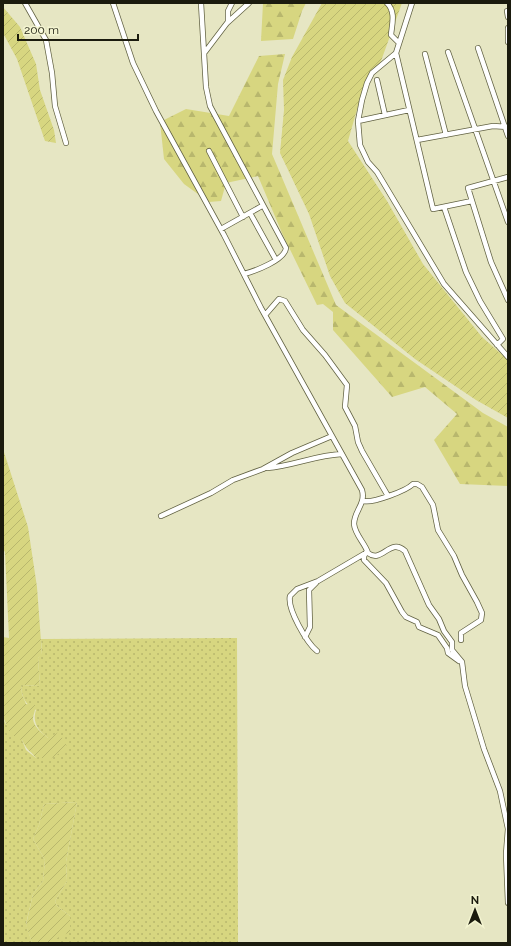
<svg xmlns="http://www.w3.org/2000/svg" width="511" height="946" font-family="Raleway,sans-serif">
<defs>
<pattern id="grass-dots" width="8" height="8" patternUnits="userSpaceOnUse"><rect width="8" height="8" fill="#d7d680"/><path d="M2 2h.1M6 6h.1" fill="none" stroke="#b8b76d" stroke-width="1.8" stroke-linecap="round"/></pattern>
<pattern id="forest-firs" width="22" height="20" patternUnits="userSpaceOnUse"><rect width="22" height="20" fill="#d7d680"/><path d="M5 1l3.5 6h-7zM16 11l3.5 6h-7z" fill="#b8b76d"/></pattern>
<pattern id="garden-furrows" width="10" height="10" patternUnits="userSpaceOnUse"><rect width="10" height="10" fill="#d7d680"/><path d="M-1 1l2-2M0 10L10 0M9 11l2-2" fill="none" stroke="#b8b76d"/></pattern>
</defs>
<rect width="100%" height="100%" fill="#e6e6c3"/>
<path fill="url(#grass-dots)" d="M 237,638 L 238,943 L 57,943 L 57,938 L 70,916 L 57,906 L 55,901 L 67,881 L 66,862 L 77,802 L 44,804 L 39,825 L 33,839 L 45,860 L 43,881 L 33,894 L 26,924 L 32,943 L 3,943 L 3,717 L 5,723 L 22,740 L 26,750 L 36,758 L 48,738 C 38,730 32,723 36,710 C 25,704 22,698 21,685 L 40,686 L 38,658 L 42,654 L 41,639 Z"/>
<path fill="url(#forest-firs)" d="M 263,3 L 306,3 L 302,11 L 293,39 L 261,41 Z
M 285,54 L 278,84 L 272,154 L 336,305 L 483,413 L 508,427 L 508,486 L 460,484 L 434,440 L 457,414 L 425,387 L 392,397 L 333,330 L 333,312 L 323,304 L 317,305 L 282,233 L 258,176 L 226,183 L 221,201 L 209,202 L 184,184 L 164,159 L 160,122 L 186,109 L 229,116 L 259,56 Z"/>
<path fill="url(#garden-furrows)" d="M 322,3 L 402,3 L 381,61 L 362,92 L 348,141 L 387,201 L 423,264 L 482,337 L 508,360 L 508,418 L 476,400 L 415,359 L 345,303 L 330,276 L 309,214 L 280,153 L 284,110 L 283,80 L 292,57 Z
M 3,7 L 20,27 L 36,64 L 40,90 L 54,130 L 56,143 L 45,141 L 17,59 L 3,33 Z
M 3,449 L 28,527 L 37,587 L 42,655 L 38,658 L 40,686 L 21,685 L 22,694 L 26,704 L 35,705 C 36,711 33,714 33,719 C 34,727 42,733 48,738 L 59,732 L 68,748 L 45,762 L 40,756 L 36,758 C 30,750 27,751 22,740 L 17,739 L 10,732 L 3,717 L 3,637 L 9,638 L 5,552 L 3,549 Z
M 77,802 L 66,862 L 67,881 L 55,901 L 57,906 L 70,916 L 70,932 L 57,938 L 57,943 L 32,943 L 26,925 L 33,894 L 43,881 L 45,860 L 33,839 L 39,825 L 44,804 Z"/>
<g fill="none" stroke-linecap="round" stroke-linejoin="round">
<g stroke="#626243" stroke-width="6">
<path id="street" d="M 25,3 L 46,40 L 52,73 L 55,106 L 66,143
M 113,3 L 133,63 L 156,111 L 224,235 L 261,308 L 362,490 C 366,504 354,511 354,524 C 355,535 365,543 368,553 C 382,564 390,537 405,551 L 429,605 L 439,619 L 444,631 L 452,642 L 452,650 L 462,662 L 465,686 L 484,749 L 500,791 L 508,829 L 506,854 L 508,903
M 201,3 L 206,87 L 210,106 L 286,248 C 285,260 255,271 244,274
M 387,3 C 396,12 392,24 391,35 L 398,42
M 412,3 L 396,53 L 372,73 L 367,83 L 362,100 L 358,121 L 360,145 L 368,162 L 377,172 L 444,284 L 508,357
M 507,11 L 508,17
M 228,22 L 228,11 L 232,3
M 508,28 L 508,42
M 478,48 L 508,136
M 205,52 L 227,23 L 249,3
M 448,52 L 508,222
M 396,53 L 433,209 L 472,201
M 425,54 L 446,135
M 377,80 L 385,115
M 358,121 L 409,110
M 417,140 L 493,126 L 508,127
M 209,151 L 243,217
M 508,177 L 468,188 L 491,262 L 508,300
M 444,207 L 466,272 L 480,301 L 503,339 L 497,345
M 250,213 L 276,260
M 221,229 L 262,206
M 266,314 L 279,299 L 285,301 L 303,330 L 325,355 L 347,385 L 345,407 L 355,426 L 358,442 L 362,451 L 388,496
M 267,468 C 293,466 316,455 342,454
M 364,501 C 373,503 406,491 413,484 L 417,484 L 422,487 L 433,505 L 438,530 L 454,556 L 462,575 L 477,602 L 482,613 L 481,620 L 461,633 L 461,640
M 161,516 L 211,493 L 233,480 L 263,469 L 292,453 L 332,436
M 367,551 L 364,556 L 364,560 L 386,583 L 402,612 L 406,617 L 417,622 L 419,627 L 438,635 L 447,648 L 448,653 L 459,661
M 305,637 L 310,627 L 309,590 L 316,583
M 317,651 C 307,643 287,609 290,596 L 297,589 L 318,581 L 364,554"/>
</g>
<use href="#street" stroke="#fff" stroke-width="4.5"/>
</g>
<rect width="511" height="946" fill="none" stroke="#1b1b0e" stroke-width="8"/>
<g transform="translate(475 910)" stroke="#f3f4d0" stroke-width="3" paint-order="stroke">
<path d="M0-3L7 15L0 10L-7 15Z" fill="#1b1b0e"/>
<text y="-6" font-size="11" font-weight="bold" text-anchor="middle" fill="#1b1b0e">N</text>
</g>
<path d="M18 34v6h120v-6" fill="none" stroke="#1b1b0e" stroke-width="2"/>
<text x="24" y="34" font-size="12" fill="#1b1b0e" stroke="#f3f4d0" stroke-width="3" paint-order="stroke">200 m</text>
</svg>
